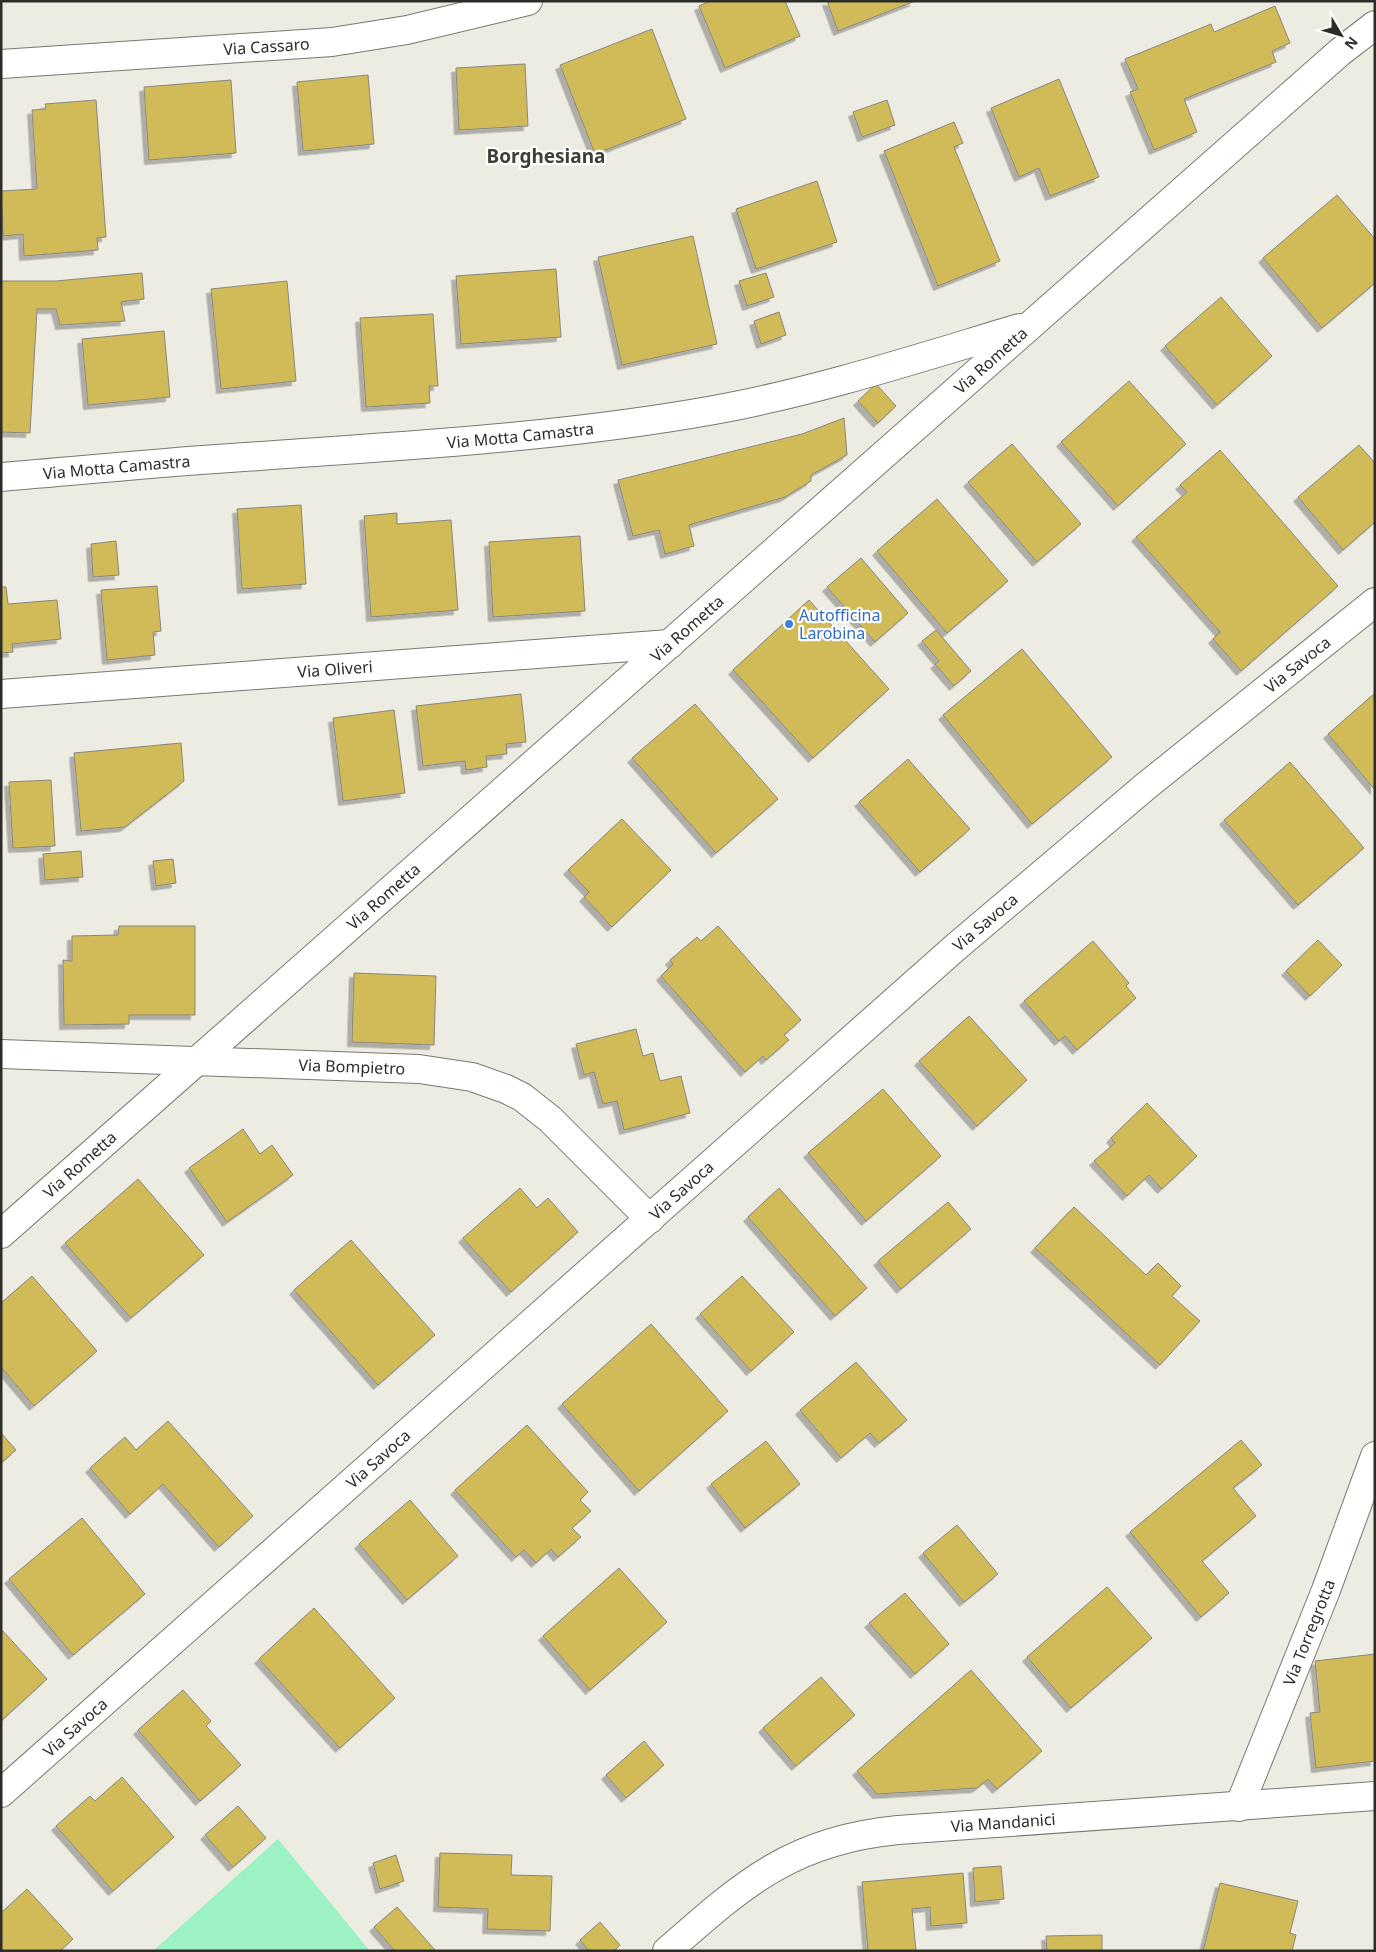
<svg xmlns="http://www.w3.org/2000/svg" width="1376" height="1952" font-family="'Noto Sans',sans-serif">
<defs>
<filter id="shadow"><feDropShadow dx="-4.5" dy="4.5" stdDeviation="0" flood-color="#0004"/></filter>
</defs>
<rect width="100%" height="100%" fill="#edece3"/>
<path fill="#9cf2c4" d="M 278,1839 L 370,1951 L 153,1951 Z"/>
<path fill="#d1bb58" stroke="#88867f" filter="url(#shadow)" d="M 710,1 L 785,1 L 800,36 L 725,68 L 699,6 Z
M 827,1 L 915,1 L 838,31 Z
M 1275,6 L 1290,43 L 1272,51 L 1276,62 L 1184,99 L 1197,132 L 1154,150 L 1130,92 L 1138,89 L 1125,59 L 1211,24 L 1214,32 Z
M 652,29 L 686,119 L 595,154 L 560,65 Z
M 525,64 L 528,126 L 459,130 L 456,68 Z
M 368,75 L 374,144 L 303,151 L 297,82 Z
M 1059,79 L 1099,177 L 1050,196 L 1039,168 L 1019,177 L 991,108 Z
M 231,80 L 236,153 L 149,160 L 144,87 Z
M 96,100 L 106,237 L 97,238 L 98,250 L 24,256 L 23,234 L 3,236 L 1,191 L 37,189 L 32,110 L 46,109 L 45,104 Z
M 887,100 L 895,125 L 862,137 L 853,112 Z
M 954,122 L 963,143 L 954,147 L 1000,261 L 938,286 L 884,151 Z
M 817,181 L 837,242 L 756,269 L 736,209 Z
M 1337,195 L 1375,239 L 1375,283 L 1322,328 L 1263,258 Z
M 693,236 L 717,344 L 622,365 L 598,257 Z
M 556,269 L 561,337 L 461,344 L 456,276 Z
M 142,273 L 144,299 L 121,302 L 125,321 L 60,325 L 56,309 L 37,309 L 30,433 L 1,432 L 1,281 L 56,281 Z
M 766,273 L 774,297 L 747,306 L 739,281 Z
M 287,281 L 296,381 L 221,389 L 211,289 Z
M 1221,297 L 1272,356 L 1217,405 L 1165,346 Z
M 779,312 L 786,335 L 761,344 L 754,321 Z
M 433,314 L 438,386 L 429,386 L 430,403 L 366,407 L 360,318 Z
M 164,331 L 170,397 L 88,405 L 82,339 Z
M 1129,381 L 1186,444 L 1118,506 L 1061,442 Z
M 876,384 L 896,406 L 878,423 L 858,401 Z
M 844,418 L 847,455 L 811,475 L 811,481 L 785,497 L 689,525 L 694,546 L 665,554 L 659,530 L 633,536 L 618,480 L 802,434 Z
M 1012,444 L 1081,524 L 1037,562 L 968,482 Z
M 1359,445 L 1375,463 L 1375,522 L 1343,550 L 1298,497 Z
M 1220,450 L 1338,586 L 1241,671 L 1213,639 L 1220,632 L 1136,537 L 1187,492 L 1180,485 Z
M 937,499 L 1008,581 L 947,633 L 877,551 Z
M 301,505 L 306,584 L 242,589 L 237,509 Z
M 397,513 L 397,524 L 451,520 L 458,610 L 371,617 L 364,516 Z
M 580,536 L 585,611 L 493,617 L 489,542 Z
M 116,541 L 119,575 L 93,577 L 91,544 Z
M 861,558 L 908,613 L 875,642 L 827,587 Z
M 157,586 L 161,631 L 153,632 L 155,655 L 107,660 L 101,590 Z
M 1,587 L 6,587 L 8,604 L 57,600 L 61,639 L 12,644 L 13,652 L 1,653 Z
M 809,600 L 889,689 L 813,758 L 733,670 Z
M 936,630 L 971,671 L 954,686 L 935,664 L 939,661 L 922,641 Z
M 1022,649 L 1112,757 L 1032,824 L 943,715 Z
M 1375,693 L 1375,790 L 1328,734 Z
M 521,694 L 526,742 L 506,744 L 507,754 L 486,756 L 487,767 L 466,770 L 465,761 L 423,766 L 416,706 Z
M 695,704 L 778,799 L 716,853 L 632,758 Z
M 394,710 L 405,793 L 343,801 L 333,718 Z
M 181,743 L 184,781 L 125,827 L 81,831 L 74,753 Z
M 908,759 L 970,829 L 920,872 L 859,802 Z
M 1290,762 L 1364,848 L 1298,905 L 1224,820 Z
M 51,780 L 55,846 L 13,848 L 9,782 Z
M 622,819 L 671,870 L 612,927 L 584,897 L 589,892 L 568,870 Z
M 81,851 L 83,877 L 45,880 L 43,854 Z
M 173,859 L 176,883 L 156,886 L 153,861 Z
M 119,926 L 195,926 L 195,1015 L 129,1015 L 129,1024 L 64,1025 L 63,960 L 72,961 L 72,936 L 118,935 Z
M 718,926 L 801,1020 L 784,1035 L 789,1040 L 766,1060 L 763,1056 L 745,1072 L 661,976 L 673,964 L 670,960 L 697,937 L 701,941 Z
M 1318,940 L 1342,965 L 1310,996 L 1286,971 Z
M 1093,941 L 1129,983 L 1126,986 L 1136,998 L 1077,1050 L 1065,1036 L 1059,1041 L 1024,1001 Z
M 354,973 L 436,976 L 434,1045 L 352,1042 Z
M 969,1016 L 1027,1080 L 977,1126 L 919,1061 Z
M 636,1029 L 643,1056 L 653,1053 L 660,1081 L 681,1076 L 690,1113 L 624,1130 L 617,1101 L 603,1104 L 594,1072 L 584,1075 L 576,1044 Z
M 883,1089 L 941,1156 L 866,1221 L 808,1153 Z
M 1147,1103 L 1197,1156 L 1162,1189 L 1149,1175 L 1127,1196 L 1094,1161 L 1115,1143 L 1111,1138 Z
M 243,1129 L 260,1154 L 272,1145 L 293,1175 L 227,1222 L 189,1168 Z
M 138,1179 L 204,1255 L 131,1318 L 65,1243 Z
M 520,1188 L 537,1208 L 548,1198 L 578,1232 L 511,1292 L 463,1238 Z
M 779,1188 L 867,1288 L 835,1316 L 748,1217 Z
M 948,1202 L 971,1229 L 901,1289 L 878,1261 Z
M 1074,1207 L 1146,1275 L 1158,1263 L 1181,1286 L 1172,1296 L 1200,1321 L 1160,1365 L 1035,1248 Z
M 351,1240 L 435,1335 L 378,1385 L 294,1290 Z
M 32,1276 L 97,1351 L 34,1406 L 1,1367 L 1,1303 Z
M 742,1276 L 794,1332 L 751,1371 L 700,1314 Z
M 651,1324 L 728,1411 L 639,1491 L 562,1404 Z
M 856,1362 L 907,1420 L 879,1443 L 870,1433 L 841,1458 L 800,1410 Z
M 168,1421 L 253,1516 L 219,1547 L 163,1484 L 130,1514 L 90,1468 L 125,1437 L 136,1450 Z
M 527,1425 L 588,1492 L 580,1500 L 591,1511 L 572,1528 L 581,1537 L 558,1557 L 551,1549 L 536,1563 L 524,1550 L 516,1557 L 455,1490 Z
M 1,1433 L 16,1450 L 1,1463 Z
M 1241,1440 L 1262,1465 L 1233,1488 L 1256,1516 L 1202,1561 L 1229,1593 L 1201,1617 L 1130,1532 Z
M 766,1441 L 800,1484 L 745,1528 L 711,1484 Z
M 410,1500 L 458,1556 L 407,1600 L 359,1544 Z
M 82,1518 L 145,1594 L 73,1655 L 9,1579 Z
M 957,1525 L 998,1574 L 964,1602 L 923,1553 Z
M 619,1568 L 667,1622 L 590,1690 L 543,1636 Z
M 1107,1587 L 1152,1638 L 1071,1708 L 1027,1657 Z
M 905,1593 L 949,1644 L 915,1674 L 869,1623 Z
M 314,1608 L 395,1698 L 340,1748 L 259,1659 Z
M 1,1629 L 47,1679 L 1,1721 Z
M 1375,1654 L 1375,1761 L 1316,1768 L 1310,1713 L 1320,1712 L 1315,1661 Z
M 971,1670 L 1042,1751 L 997,1789 L 988,1779 L 977,1788 L 877,1794 L 857,1771 Z
M 821,1677 L 855,1715 L 796,1766 L 763,1728 Z
M 183,1690 L 211,1721 L 206,1726 L 241,1765 L 200,1801 L 138,1730 Z
M 644,1741 L 664,1765 L 626,1798 L 606,1775 Z
M 122,1777 L 174,1837 L 113,1891 L 56,1826 L 90,1796 L 95,1801 Z
M 238,1806 L 266,1838 L 233,1867 L 205,1835 Z
M 440,1853 L 512,1855 L 511,1875 L 552,1876 L 550,1931 L 487,1929 L 488,1909 L 438,1907 Z
M 396,1855 L 404,1881 L 380,1889 L 373,1863 Z
M 1001,1866 L 1004,1899 L 975,1902 L 973,1868 Z
M 963,1873 L 967,1923 L 931,1926 L 930,1907 L 912,1909 L 916,1951 L 868,1951 L 862,1882 Z
M 1220,1883 L 1298,1901 L 1290,1933 L 1296,1935 L 1292,1951 L 1203,1951 Z
M 27,1889 L 73,1939 L 60,1951 L 1,1951 L 1,1913 Z
M 397,1907 L 436,1951 L 395,1951 L 374,1927 Z
M 600,1922 L 620,1945 L 614,1951 L 589,1951 L 580,1940 Z
M 1102,1935 L 1102,1951 L 1047,1951 L 1046,1936 Z"/>
<g fill="none" stroke-linecap="round" stroke-linejoin="round">
<g stroke="#797870" stroke-width="30">
<g id="minor">
<path id="s1" d="M 1,64 L 332,42 L 407,30 L 528,1"/>
<path id="s2" d="M 1,477 C 87,470 174,461 260,456 C 412,445 564,437 714,410 C 818,391 919,358 1020,328"/>
<path id="s3" d="M 1,694 L 670,644"/>
<path id="s4" d="M 1,1054 L 419,1069 L 472,1077 L 506,1089 L 522,1097 L 550,1119 L 650,1219"/>
<path id="s5" d="M 1,1234 L 1340,52 L 1375,25"/>
<path id="s6" d="M 1,1793 L 957,946 L 1146,786 L 1375,602"/>
<path id="s7" d="M 1239,1807 L 1326,1590 L 1375,1456"/>
<path id="s8" d="M 667,1951 C 743,1884 792,1840 898,1830 L 1375,1796"/>
</g>
</g>
<use href="#minor" stroke="#fff" stroke-width="28"/>
</g>
<circle fill="#3f7fe0" stroke="#fff" stroke-width="2" cx="789" cy="624" r="5"/>
<g text-anchor="middle" stroke-width="4.5" stroke-linejoin="round" paint-order="stroke">
<g font-size="16" fill="#2c2c29" stroke="#fff">
<text dy="6" stroke="none"><textPath href="#s1" startOffset="266">Via Cassaro</textPath></text>
<text dy="6" stroke="none"><textPath href="#s5" startOffset="1320">Via Rometta</textPath></text>
<text dy="6" stroke="none"><textPath href="#s2" startOffset="521">Via Motta Camastra</textPath></text>
<text dy="6" stroke="none"><textPath href="#s2" startOffset="116">Via Motta Camastra</textPath></text>
<text dy="6" stroke="none"><textPath href="#s5" startOffset="915">Via Rometta</textPath></text>
<text dy="6" stroke="none"><textPath href="#s6" startOffset="1719">Via Savoca</textPath></text>
<text dy="6" stroke="none"><textPath href="#s3" startOffset="335">Via Oliveri</textPath></text>
<text dy="6" stroke="none"><textPath href="#s5" startOffset="510">Via Rometta</textPath></text>
<text dy="6" stroke="none"><textPath href="#s6" startOffset="1314">Via Savoca</textPath></text>
<text dy="6" stroke="none"><textPath href="#s4" startOffset="351">Via Bompietro</textPath></text>
<text dy="6" stroke="none"><textPath href="#s5" startOffset="105">Via Rometta</textPath></text>
<text dy="6" stroke="none"><textPath href="#s6" startOffset="909">Via Savoca</textPath></text>
<text dy="6" stroke="none"><textPath href="#s6" startOffset="504">Via Savoca</textPath></text>
<text dy="6" stroke="none"><textPath href="#s7" startOffset="188">Via Torregrotta</textPath></text>
<text dy="6" stroke="none"><textPath href="#s6" startOffset="99">Via Savoca</textPath></text>
<text dy="6" stroke="none"><textPath href="#s8" startOffset="372">Via Mandanici</textPath></text>
</g>
<g font-size="16" fill="#366cbe" stroke="#fff" text-anchor="start">
<text x="799" y="621">Autofficina<tspan x="799" dy="18">Larobina</tspan></text>
</g>
<g font-size="19" font-weight="bold" fill="#3f3e37" stroke="#fff">
<text x="546" y="163">Borghesiana</text>
</g>
</g>
<rect width="1376" height="1952" fill="none" stroke="#2c2c29" stroke-width="5"/>
<g transform="translate(1341 35) rotate(128)" stroke="#ffffff" stroke-width="4" paint-order="stroke">
<path d="M0-4L9 19L0 12L-9 19Z" fill="#2c2c29"/>
<text y="-8" font-size="14" font-weight="bold" text-anchor="middle" fill="#2c2c29">N</text>
</g>
</svg>
